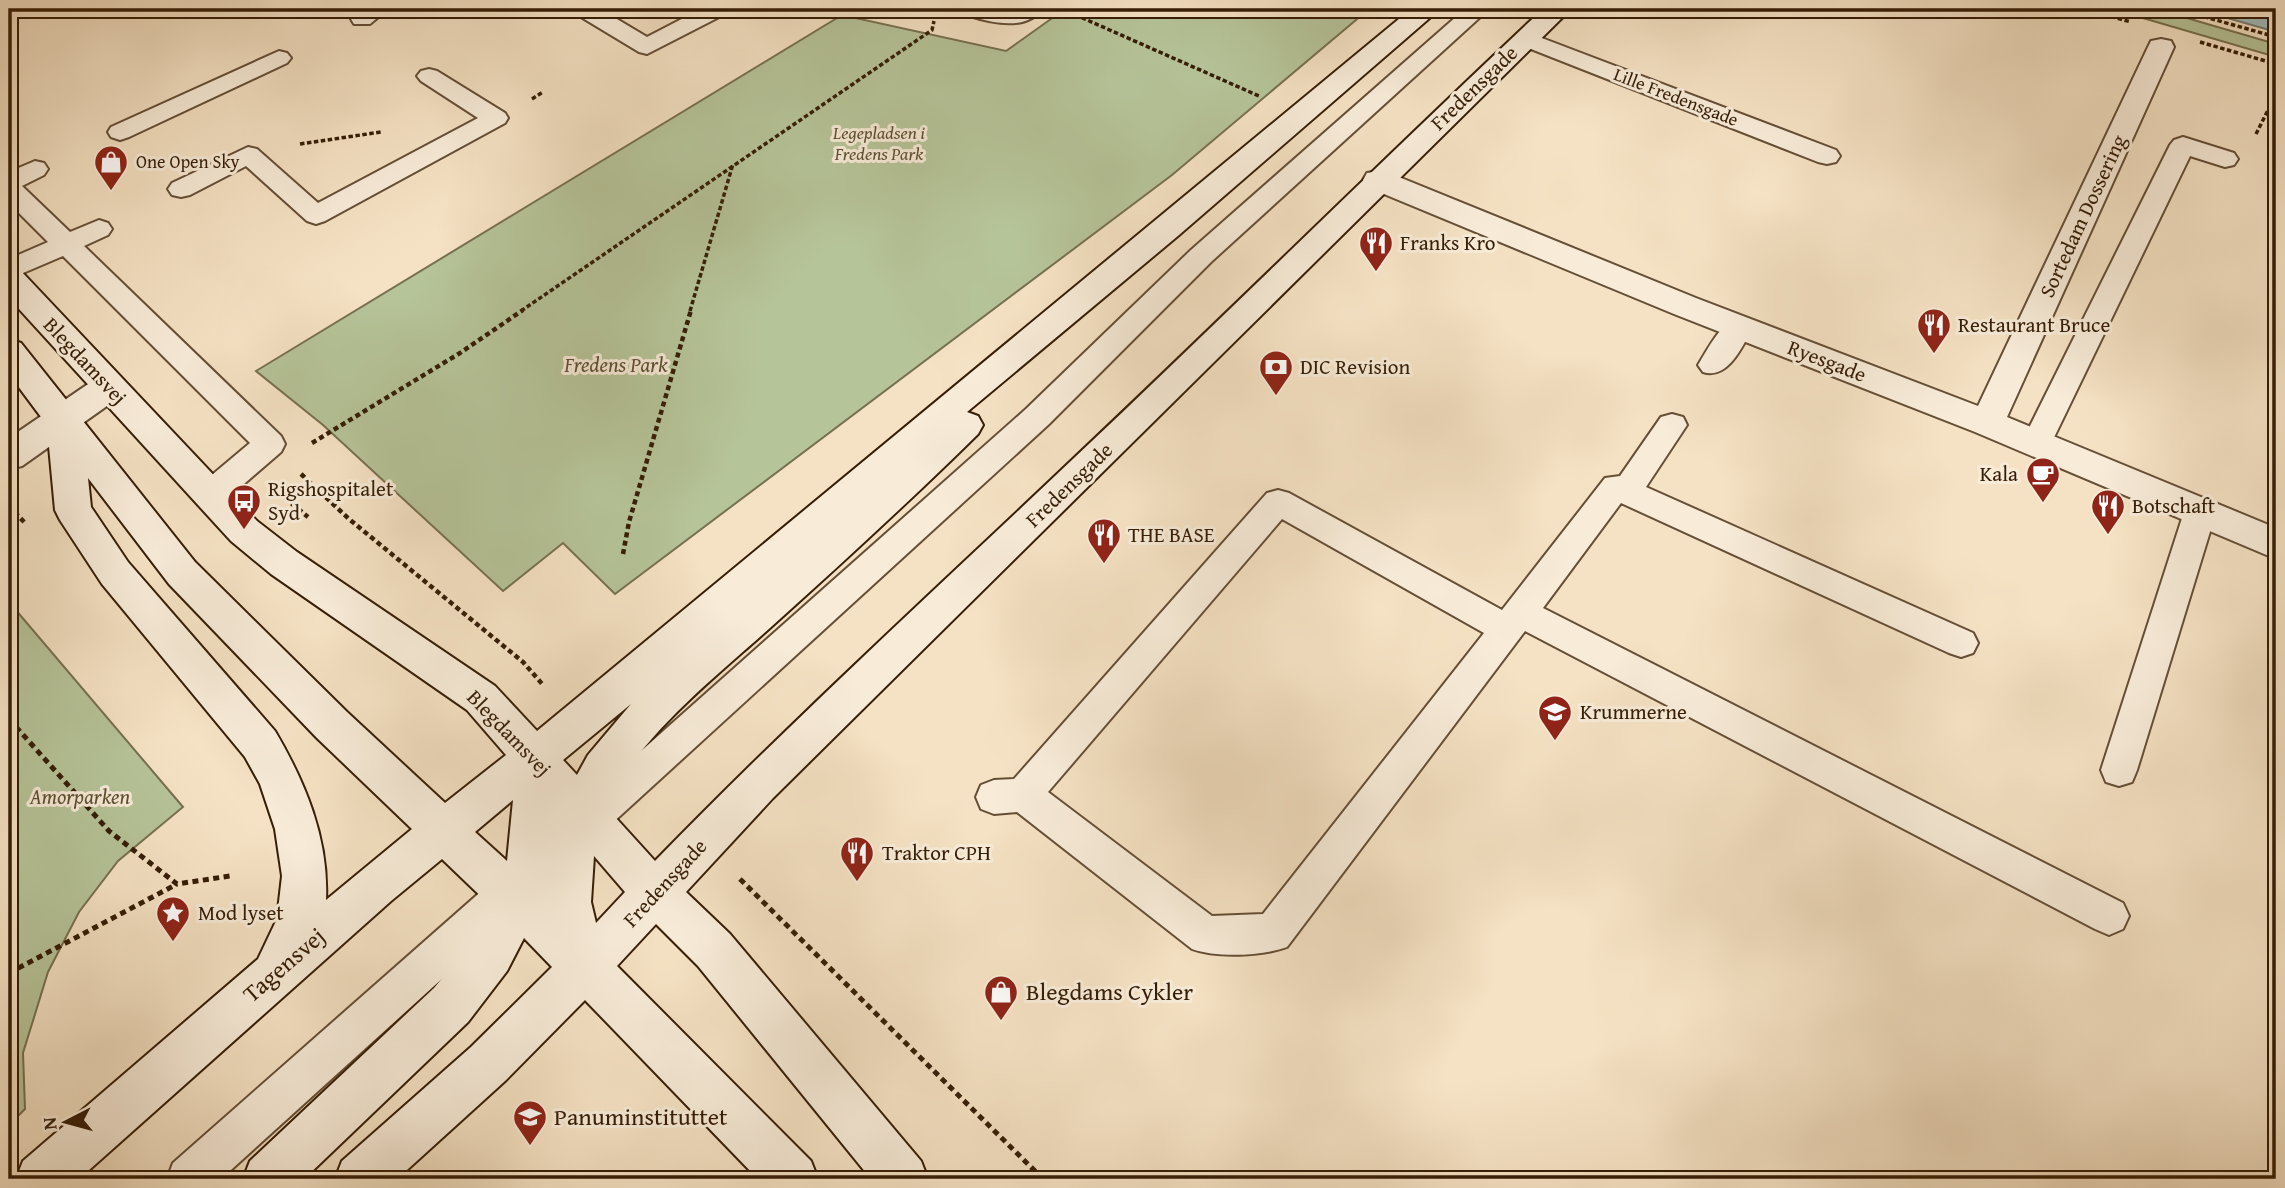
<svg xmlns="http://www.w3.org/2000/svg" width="2285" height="1188" font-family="'Gentium Book Plus',serif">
<rect width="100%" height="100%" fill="#f5e2c4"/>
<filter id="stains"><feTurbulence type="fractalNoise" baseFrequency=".00286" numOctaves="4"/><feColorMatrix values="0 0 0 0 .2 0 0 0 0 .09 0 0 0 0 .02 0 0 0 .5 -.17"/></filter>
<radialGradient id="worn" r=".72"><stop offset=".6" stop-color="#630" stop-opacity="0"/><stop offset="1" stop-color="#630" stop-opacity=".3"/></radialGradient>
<path fill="#b6c499" stroke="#767050" stroke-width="2" d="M 1065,9 L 1369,9 L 1172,175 L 615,594 L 563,543 L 503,591 L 323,425 L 256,371 L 842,15 L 1006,51 Z
M 2112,9 L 2156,9 L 2276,44 L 2276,57 Z
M 9,602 L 183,807 L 118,861 L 79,912 L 48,972 L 23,1053 L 25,1109 L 9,1125 Z"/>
<path fill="#a0bcbd" stroke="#757c74" stroke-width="2" d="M 2196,9 L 2276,9 L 2276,32 Z"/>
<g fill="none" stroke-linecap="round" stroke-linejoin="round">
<g stroke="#654e36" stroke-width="4">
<path id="lane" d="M 362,9 L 388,9 L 370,24 L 354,24 L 351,19 Z
M 573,9 L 600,9 L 647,37 L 701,9 L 728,9 L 725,14 L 647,54 L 639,52 L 576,14 Z
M 1465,9 L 1489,9 L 1211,262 L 1048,425 L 586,847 L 573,852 L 560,847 L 554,835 L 560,823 L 1026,409 L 1191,250 Z
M 1526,32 L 1836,150 L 1840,156 L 1836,162 L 1827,164 L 1818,162 L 1518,44 L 1514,39 L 1518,34 Z
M 279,51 L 287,53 L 291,58 L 287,63 L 129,137 L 120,140 L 111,137 L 108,132 L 111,127 Z
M 429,69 L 437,71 L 505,113 L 508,118 L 505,123 L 325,221 L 316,224 L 307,221 L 246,166 L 190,195 L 181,197 L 172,195 L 168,189 L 172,183 L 248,147 L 257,149 L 318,203 L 478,118 L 421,81 L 417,76 L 421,71 Z
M 2183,137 L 2234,153 L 2238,159 L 2234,165 L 2225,167 L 2190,156 L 2047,452 L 2036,455 L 2025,452 L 2021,444 L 2170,145 L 2174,140 Z
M 35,161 L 44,163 L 48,169 L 44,175 L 22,186 L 70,232 L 99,220 L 108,223 L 112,229 L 108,235 L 84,246 L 281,436 L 285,444 L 281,452 L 222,503 L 211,506 L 200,503 L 195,494 L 200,485 L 250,443 L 63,256 L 9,279 L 9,259 L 48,242 L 9,203 L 9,172 Z
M 1739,317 L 1749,320 L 1753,327 C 1742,347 1728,380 1703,372 L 1698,365 C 1708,349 1721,322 1739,317 Z
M 1672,414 L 1683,417 L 1687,425 L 1646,487 L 1973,633 L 1978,643 L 1973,653 L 1961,657 L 1949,653 L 1621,503 L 1543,608 L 2123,903 L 2129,916 L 2123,929 L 2109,935 L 2095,929 L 1525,631 L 1287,947 C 1263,956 1216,958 1192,949 L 1017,812 L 994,814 L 981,809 L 976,797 L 981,785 L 994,780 L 1014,779 L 1267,493 L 1278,490 L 1289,493 L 1502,610 L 1605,478 L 1620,476 L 1661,417 ZM 1282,519 L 1484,633 L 1263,914 L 1212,916 L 1048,792 Z
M 2200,500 L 2211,503 L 2216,512 L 2137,770 L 2132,782 L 2119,786 L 2106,782 L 2101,770 L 2184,512 L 2189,503 Z
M 525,860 L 539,865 L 544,878 L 539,891 L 221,1179 L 167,1179 L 173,1163 L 511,865 Z"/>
</g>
<g stroke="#654e36" stroke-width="4">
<path id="street" d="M 963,9 L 1042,9 C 1026,32 988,22 967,15 Z
M 2161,39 L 2171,41 L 2174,47 L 2007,417 L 2276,528 L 2276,559 L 1975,432 L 1674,314 L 1367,187 L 1363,180 L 1367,173 L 1378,171 L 1389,173 L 1696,298 L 1978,406 L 2148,47 L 2151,41 Z
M 109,375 L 121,378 L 126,387 L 121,396 L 22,466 L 9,469 L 9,438 L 97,378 Z"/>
</g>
<g stroke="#351d06" stroke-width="4">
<path id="secondary" d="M 1411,9 L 1440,9 L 1179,235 L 967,412 L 978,416 L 983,425 L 978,434 C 911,500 841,564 771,627 C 711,681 643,733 605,806 L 655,861 C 790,722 934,591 1074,458 C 1232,309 1385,157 1543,9 L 1571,9 L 773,798 L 686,892 L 730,934 L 921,1161 L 928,1179 L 871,1179 L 698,966 L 656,924 L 617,966 L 811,1161 L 818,1179 L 758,1179 L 585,1000 L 505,1081 L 397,1179 L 335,1179 L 342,1161 L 471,1047 L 552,967 L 524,938 L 507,971 L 468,1022 L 304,1179 L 243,1179 L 250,1161 L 434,988 L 475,939 L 492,907 L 442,859 L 391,901 L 79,1179 L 16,1179 L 23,1161 L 258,959 L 277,919 L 282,876 L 275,829 L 260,784 L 245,757 L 102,584 L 60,520 L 55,510 L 47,425 L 9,374 L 9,339 L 21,343 L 195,562 L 347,712 L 445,803 L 506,755 L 467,710 L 271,574 L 231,541 L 9,298 L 9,267 L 20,270 L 257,521 L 297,552 L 495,686 L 537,731 ZM 88,478 L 169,584 L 317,738 L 412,829 L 326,900 C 329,839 305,782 275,731 L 128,562 L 91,507 ZM 631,704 L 588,755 L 577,775 L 563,760 ZM 513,800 L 507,861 L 475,832 ZM 594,856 L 625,892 L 596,923 L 591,902 Z"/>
</g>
<path stroke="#351d06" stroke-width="3.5" stroke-dasharray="4.5 2.5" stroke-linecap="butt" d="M 2084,9 L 2131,22
M 2177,9 L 2276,37
M 1069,12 L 1259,96
M 2200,42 L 2276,64
M 532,99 L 543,92
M 2256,134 L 2276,94
M 300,144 L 381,132
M 521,311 L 932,30 L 934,21
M 690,311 L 733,164"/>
<path stroke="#351d06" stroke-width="4.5" stroke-dasharray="5 3.5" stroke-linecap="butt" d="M 312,443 L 460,353 L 523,310
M 301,474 L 349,519 L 523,662 L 544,686
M 285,498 L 308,517
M 9,506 L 25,523
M 9,516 L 15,512
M 623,554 L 629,522 L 691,310"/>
<path stroke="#351d06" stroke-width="5" stroke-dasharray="6 4.5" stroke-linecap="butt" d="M 9,719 L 109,831 L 177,884 L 230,876
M 740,879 L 1043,1179
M 9,973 L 177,884"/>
<use href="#lane" fill="#f8ecd9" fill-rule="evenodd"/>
<use href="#street" fill="#f8ecd9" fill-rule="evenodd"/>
<use href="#secondary" fill="#f8ecd9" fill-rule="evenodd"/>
</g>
<defs>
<g id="shop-pin" transform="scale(1.75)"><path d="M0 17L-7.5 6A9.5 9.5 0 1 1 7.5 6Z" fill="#8f2418" stroke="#f8ecd9"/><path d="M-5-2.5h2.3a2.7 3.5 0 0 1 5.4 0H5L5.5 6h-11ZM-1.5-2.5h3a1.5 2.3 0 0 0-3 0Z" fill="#fff"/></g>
<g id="restaurant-pin" transform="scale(1.75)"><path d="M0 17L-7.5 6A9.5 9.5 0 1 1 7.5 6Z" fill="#8f2418" stroke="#f8ecd9"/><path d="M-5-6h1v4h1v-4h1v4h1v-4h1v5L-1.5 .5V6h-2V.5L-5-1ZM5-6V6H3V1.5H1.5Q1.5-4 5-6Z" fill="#fff"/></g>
<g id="bank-pin" transform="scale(1.75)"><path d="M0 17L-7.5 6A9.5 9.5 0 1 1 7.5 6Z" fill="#8f2418" stroke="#f8ecd9"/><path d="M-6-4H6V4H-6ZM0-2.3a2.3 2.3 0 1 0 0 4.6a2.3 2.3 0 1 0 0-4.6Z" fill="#fff"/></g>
<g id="cafe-pin" transform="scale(1.75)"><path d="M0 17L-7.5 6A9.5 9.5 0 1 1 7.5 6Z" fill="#8f2418" stroke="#f8ecd9"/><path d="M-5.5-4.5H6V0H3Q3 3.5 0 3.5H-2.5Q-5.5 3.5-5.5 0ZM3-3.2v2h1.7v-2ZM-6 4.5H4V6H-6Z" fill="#fff"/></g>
<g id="bus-pin" transform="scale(1.75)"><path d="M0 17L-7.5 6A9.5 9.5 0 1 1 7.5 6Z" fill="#8f2418" stroke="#f8ecd9"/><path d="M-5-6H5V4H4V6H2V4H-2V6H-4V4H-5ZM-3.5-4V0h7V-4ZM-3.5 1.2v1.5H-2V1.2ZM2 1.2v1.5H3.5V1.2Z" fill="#fff"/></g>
<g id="school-pin" transform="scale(1.75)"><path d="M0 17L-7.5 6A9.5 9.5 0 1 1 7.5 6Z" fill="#8f2418" stroke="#f8ecd9"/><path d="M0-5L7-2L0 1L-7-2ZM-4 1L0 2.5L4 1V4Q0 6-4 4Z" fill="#fff"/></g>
<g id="sight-pin" transform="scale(1.75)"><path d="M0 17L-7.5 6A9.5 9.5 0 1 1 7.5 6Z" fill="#8f2418" stroke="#f8ecd9"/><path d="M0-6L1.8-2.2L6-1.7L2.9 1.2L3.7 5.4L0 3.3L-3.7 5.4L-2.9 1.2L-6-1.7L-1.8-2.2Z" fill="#fff"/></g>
<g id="university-pin" transform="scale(1.75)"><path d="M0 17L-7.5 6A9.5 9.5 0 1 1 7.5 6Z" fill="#8f2418" stroke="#f8ecd9"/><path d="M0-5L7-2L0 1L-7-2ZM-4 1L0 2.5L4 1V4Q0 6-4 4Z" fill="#fff"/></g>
</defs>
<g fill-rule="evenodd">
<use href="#shop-pin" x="111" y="162"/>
<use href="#restaurant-pin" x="1376" y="243"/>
<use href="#restaurant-pin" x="1934" y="325"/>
<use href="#bank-pin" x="1276" y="367"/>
<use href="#cafe-pin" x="2043" y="474"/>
<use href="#bus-pin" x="244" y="501"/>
<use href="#restaurant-pin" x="2108" y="506"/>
<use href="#restaurant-pin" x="1104" y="535"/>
<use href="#school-pin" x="1555" y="712"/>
<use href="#restaurant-pin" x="857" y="853"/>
<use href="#sight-pin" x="173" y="913"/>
<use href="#shop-pin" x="1001" y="992"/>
<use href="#university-pin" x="530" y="1117"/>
</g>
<g text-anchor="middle" stroke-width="6" stroke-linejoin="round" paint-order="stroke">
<g font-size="18" fill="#351d06" stroke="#f8ecd9">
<text transform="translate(1676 97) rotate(21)" y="6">Lille Fredensgade</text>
</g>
<g font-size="18" font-style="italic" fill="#5c4f32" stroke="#f8ecd9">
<text x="879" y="139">Legepladsen i<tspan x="879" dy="21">Fredens Park</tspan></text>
</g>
<g font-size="18" fill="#351d06" stroke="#f8ecd9" text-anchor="start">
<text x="136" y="168">One Open Sky</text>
</g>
<g font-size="21" fill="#351d06" stroke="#f8ecd9">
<text transform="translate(1474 88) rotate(-44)" y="7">Fredensgade</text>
<text transform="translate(2083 216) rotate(-65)" y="7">Sortedam Dossering</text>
<text transform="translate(85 361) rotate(47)" y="7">Blegdamsvej</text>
<text transform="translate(1827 361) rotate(21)" y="7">Ryesgade</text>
<text transform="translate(1069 485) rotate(-44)" y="7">Fredensgade</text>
<text transform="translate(509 733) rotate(46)" y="7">Blegdamsvej</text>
<text transform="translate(665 883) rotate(-47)" y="7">Fredensgade</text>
</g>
<g font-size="21" fill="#351d06" stroke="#f8ecd9" text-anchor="start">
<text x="1400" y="250">Franks Kro</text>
<text x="1958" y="332">Restaurant Bruce</text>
<text x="1300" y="374">DIC Revision</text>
<text x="2018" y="481" text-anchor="end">Kala</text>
<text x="268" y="496">Rigshospitalet<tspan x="268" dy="24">Syd</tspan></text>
<text x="2132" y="513">Botschaft</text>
<text x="1128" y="542">THE BASE</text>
<text x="1580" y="719">Krummerne</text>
<text x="882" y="860">Traktor CPH</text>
<text x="198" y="920">Mod lyset</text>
</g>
<g font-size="21" font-style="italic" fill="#5c4f32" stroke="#f8ecd9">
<text x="616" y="372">Fredens Park</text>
<text x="80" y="804">Amorparken</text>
</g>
<g font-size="24" fill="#351d06" stroke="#f8ecd9">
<text transform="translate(284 965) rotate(-41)" y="8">Tagensvej</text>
</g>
<g font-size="24" fill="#351d06" stroke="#f8ecd9" text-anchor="start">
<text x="1026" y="1000">Blegdams Cykler</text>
<text x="554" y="1125">Panuminstituttet</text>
</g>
</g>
<rect width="2285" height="1188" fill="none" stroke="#f5e2c4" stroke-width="35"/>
<rect x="10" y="10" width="2264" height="1167" fill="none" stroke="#351d06" stroke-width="3.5"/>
<rect x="18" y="18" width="2250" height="1153" fill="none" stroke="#351d06" stroke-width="2"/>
<g transform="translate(66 1122) rotate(264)" stroke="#f8ecd9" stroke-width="5" paint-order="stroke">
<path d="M0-5L12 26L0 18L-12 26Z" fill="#351d06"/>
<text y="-10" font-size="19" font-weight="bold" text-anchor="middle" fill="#351d06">N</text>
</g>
<rect width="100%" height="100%" filter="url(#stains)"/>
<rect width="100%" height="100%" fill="url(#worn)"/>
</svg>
